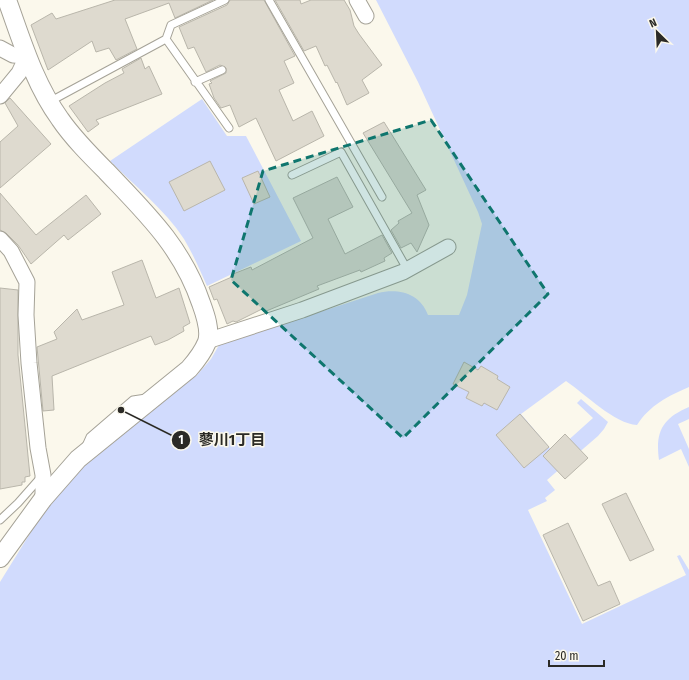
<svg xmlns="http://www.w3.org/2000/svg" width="689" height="680" font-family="'Fira Sans Condensed','Noto Sans JP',sans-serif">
<rect width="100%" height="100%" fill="#fbf8ec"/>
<path fill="#d1dbfd" d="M 376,0 L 689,0 L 689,387 C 668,396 650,405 637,425 C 615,424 585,394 566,381 L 521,414 L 554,453 L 593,418 L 577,403 L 581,399 L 608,422 L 604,429 L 598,436 L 547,480 L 555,490 L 545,498 L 547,501 L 528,510 L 582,624 L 686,575 L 677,556 L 680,555 L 689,570 L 689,680 L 0,680 L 0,582 L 42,514 L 81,468 L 104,448 L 198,374 L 211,359 L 219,345 L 378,293 C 398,288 420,293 428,315 L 459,315 L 467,295 L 482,224 L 478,212 L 418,82 Z
M 202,99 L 227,136 L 246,136 L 301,241 L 207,286 C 200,270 193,254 184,239 C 165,210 135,186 110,161 Z
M 689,407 L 689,419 L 678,424 L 689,449 L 689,467 L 681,449 L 659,460 C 655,431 663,418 689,407 Z"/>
<path fill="#dedacf" stroke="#b9b6ab" d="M 115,0 L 213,0 L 175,18 L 169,3 L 125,19 L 137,49 L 116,60 L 109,48 L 96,52 L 92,41 L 48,70 L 31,25 L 52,13 L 56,19 Z
M 230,0 L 264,0 L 295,56 L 284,61 L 294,83 L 279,90 L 293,121 L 312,111 L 324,136 L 276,161 L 256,118 L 239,127 L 230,105 L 221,108 L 214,98 L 209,84 L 212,83 L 210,81 L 226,73 L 226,68 L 220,65 L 206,72 L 194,47 L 188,49 L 179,27 L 227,5 Z
M 275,0 L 300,0 L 301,4 L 311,0 L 344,0 L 350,10 L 354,26 L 359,34 L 382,65 L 362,80 L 369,93 L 347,105 L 337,82 L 336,83 L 327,65 L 325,66 L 316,46 L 304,51 Z
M 141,58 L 145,69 L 149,66 L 162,94 L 96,120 L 99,124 L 88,132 L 69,106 L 105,83 L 124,73 L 122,69 Z
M 10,98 L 51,144 L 0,188 L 0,142 L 18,126 L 5,103 Z
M 384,122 L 426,190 L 417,195 L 429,225 L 417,252 L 411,243 L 401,248 L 391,230 L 399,223 L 398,221 L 412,213 L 363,133 Z
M 210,161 L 225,190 L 184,211 L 169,182 Z
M 258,171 L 270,197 L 254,204 L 242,178 Z
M 337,177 L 353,207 L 328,219 L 345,254 L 382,235 L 392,253 L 384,258 L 385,261 L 361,272 L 360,270 L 317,286 L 319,289 L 264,312 L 262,309 L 236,322 L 233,321 L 227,324 L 217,299 L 214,300 L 209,287 L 234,276 L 233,274 L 251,267 L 252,270 L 313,238 L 293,198 Z
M 0,193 L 36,235 L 86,195 L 101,214 L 68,240 L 64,235 L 31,264 L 18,245 L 6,233 L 0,230 Z
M 142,260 L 156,298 L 179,288 L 190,323 L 183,327 L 184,331 L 168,340 L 155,345 L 151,336 L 52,376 L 54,410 L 43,411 L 37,347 L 57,339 L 54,332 L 77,309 L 82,320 L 124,305 L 112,272 Z
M 0,288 L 18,290 L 18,355 L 30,476 L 25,477 L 25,482 L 22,482 L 22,485 L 0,489 Z
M 464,362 L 478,370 L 481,366 L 498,376 L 497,379 L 510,387 L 497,410 L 484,403 L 482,406 L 466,398 L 469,392 L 453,384 Z
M 520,414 L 549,447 L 524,468 L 496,435 Z
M 565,434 L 588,458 L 565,479 L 543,456 Z
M 626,493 L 654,550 L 630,561 L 602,504 Z
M 568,523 L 598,586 L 610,581 L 620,604 L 583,621 L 543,535 Z"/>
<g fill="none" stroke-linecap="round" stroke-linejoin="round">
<g stroke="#a5a297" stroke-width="9">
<path id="service" d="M 269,0 L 382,197
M 166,39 L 229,128
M 195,82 L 222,70
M 49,102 L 166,39 L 171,25 L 225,0
M 292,175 L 341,152 L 407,269
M 86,446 L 90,437 L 133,400 L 146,398
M 0,520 L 18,503 L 41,477"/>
</g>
<g stroke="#a5a297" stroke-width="17">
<path id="minor" d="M 357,0 L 366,16
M 0,48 L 13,55 L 27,56 L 19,73 L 0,96
M 0,239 L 11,251 L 27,282 L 26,315 L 29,363 L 38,448 L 43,475 L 43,499
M 207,341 L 302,310 L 403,272 L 448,247"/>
</g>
<g stroke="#a5a297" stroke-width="20">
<path id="tertiary" d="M 0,558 L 43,499 L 78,459 L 189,369 C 196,361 203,352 207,342 C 211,330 205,314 201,303 C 182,247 146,213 106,171 C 90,155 73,138 60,119 C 34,83 22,41 7,0"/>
</g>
<use href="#service" stroke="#fff" stroke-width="7"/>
<use href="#minor" stroke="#fff" stroke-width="15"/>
<use href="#tertiary" stroke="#fff" stroke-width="18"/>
</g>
<path fill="#0f766e" fill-opacity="0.2" stroke="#0f766e" stroke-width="3" stroke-dasharray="8 5" stroke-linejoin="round" d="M 431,120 L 548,294 L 403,438 L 231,280 L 263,171 Z"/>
<path fill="none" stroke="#2b2a26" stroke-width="1.5" d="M121 410L181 440"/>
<g fill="#2b2a26" stroke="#fbf8ec" stroke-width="1.5">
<circle cx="121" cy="410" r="4"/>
<circle cx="181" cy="440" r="10"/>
</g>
<g font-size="12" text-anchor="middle" font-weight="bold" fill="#fff">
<text x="181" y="444">1</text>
</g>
<g font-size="15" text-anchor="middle" font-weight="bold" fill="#2b2a26" stroke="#fbf8ec" stroke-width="3" stroke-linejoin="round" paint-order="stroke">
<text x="232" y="445">蓼川1丁目</text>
</g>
<g transform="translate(657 32) rotate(336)" stroke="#fbf8ec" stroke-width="3" paint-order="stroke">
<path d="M0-3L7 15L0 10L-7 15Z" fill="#2b2a26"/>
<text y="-6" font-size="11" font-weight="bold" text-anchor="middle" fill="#2b2a26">N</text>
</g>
<path d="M549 660v6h55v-6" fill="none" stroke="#2b2a26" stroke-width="2"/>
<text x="555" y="660" font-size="12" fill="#2b2a26" stroke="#fbf8ec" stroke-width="3" paint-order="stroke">20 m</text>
</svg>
